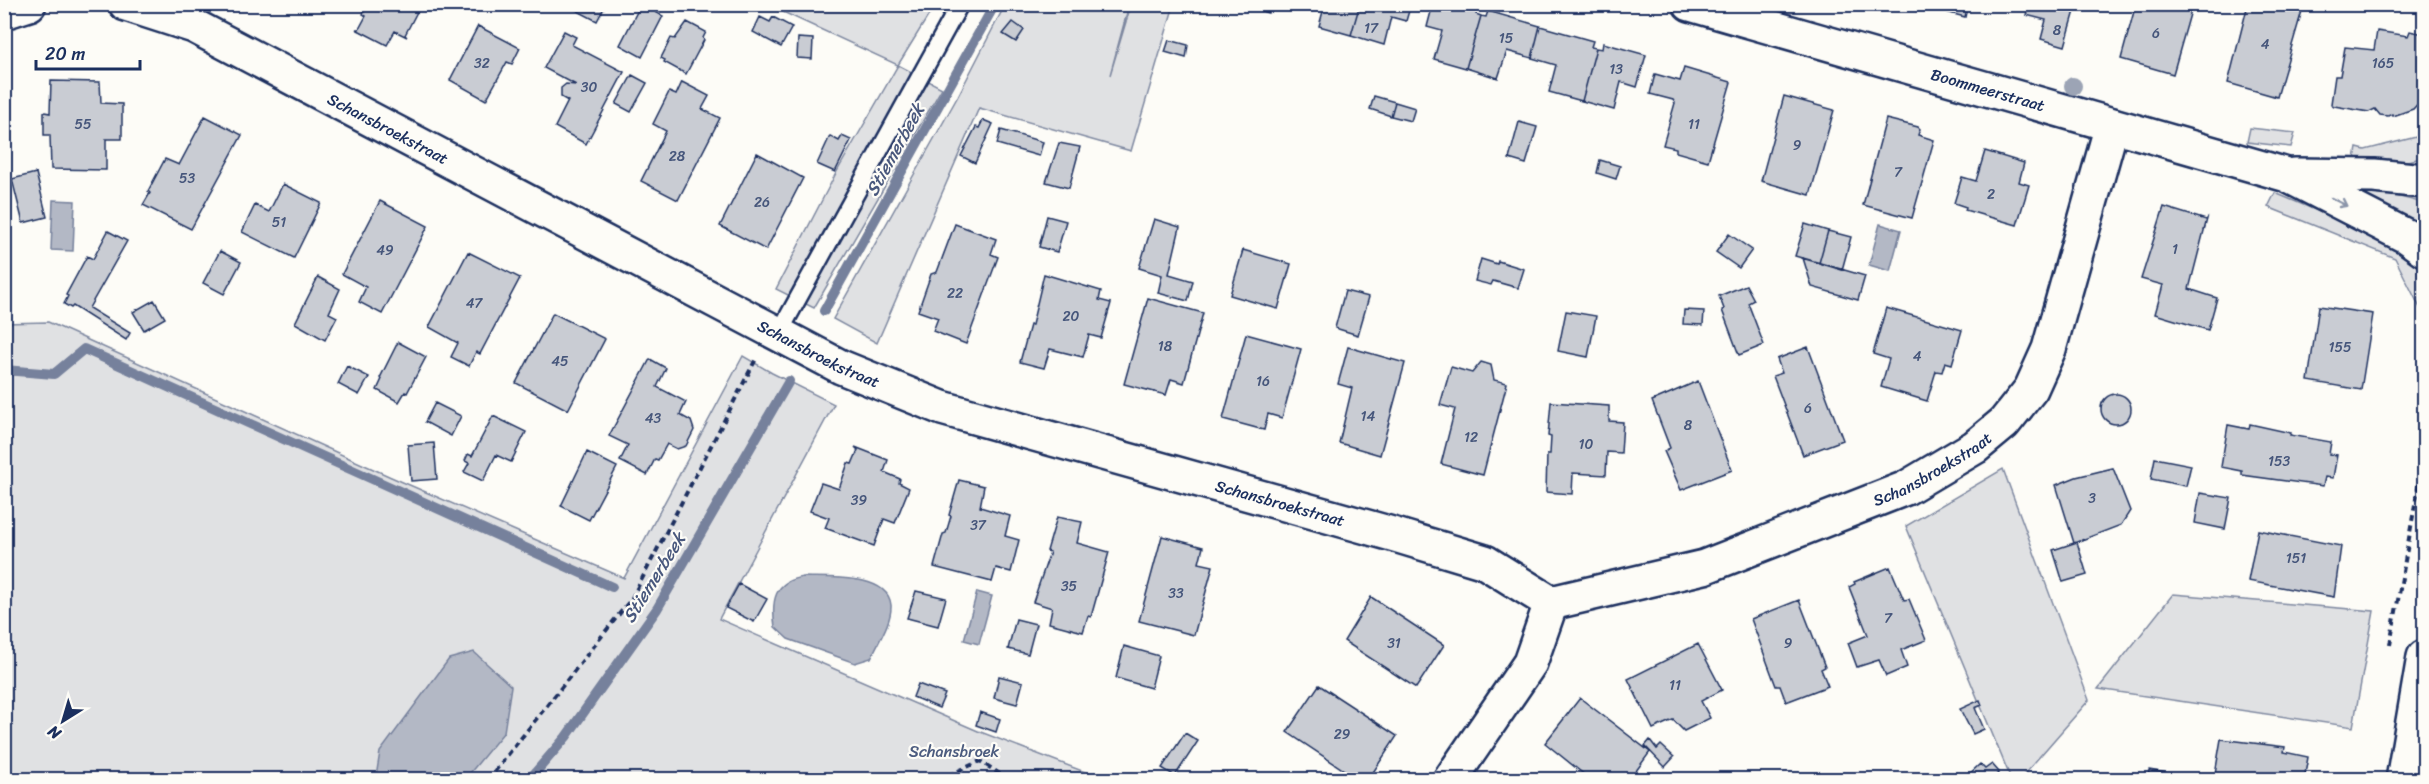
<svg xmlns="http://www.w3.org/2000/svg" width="2429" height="784" font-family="Sriracha,sans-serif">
<rect width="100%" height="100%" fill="#fdfcf7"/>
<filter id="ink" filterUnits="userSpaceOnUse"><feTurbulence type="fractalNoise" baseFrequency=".0167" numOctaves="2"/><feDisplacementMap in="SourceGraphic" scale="12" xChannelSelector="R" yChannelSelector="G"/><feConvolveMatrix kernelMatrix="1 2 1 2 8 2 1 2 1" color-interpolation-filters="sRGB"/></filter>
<g filter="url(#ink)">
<path fill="#e0e1e3" stroke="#7e88a0" stroke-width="1.5" d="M 768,5 L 935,5 L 898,65 L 942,88 L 814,308 L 776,289 L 835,175 L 898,65 Z
M 1005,5 L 1129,5 L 1110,75 L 1131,5 L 1174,5 L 1131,151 L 979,108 L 877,343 L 833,319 L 958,96 Z
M 2250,128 L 2295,133 L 2291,147 L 2247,142 Z
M 2424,135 L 2424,157 C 2402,165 2378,161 2355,159 L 2357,148 L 2365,150 Z
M 2360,187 L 2424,203 L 2424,235 L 2356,195 Z
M 2275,193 C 2313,209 2350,224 2386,243 C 2399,250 2414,256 2424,268 L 2424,316 L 2395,258 L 2268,207 Z
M 48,322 L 391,477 L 624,578 L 743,356 L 772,373 L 834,404 L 719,619 L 978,731 L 1103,779 L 5,779 L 4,323 Z
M 2003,469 L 2089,700 L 2020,779 L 2011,779 L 1906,526 Z
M 2173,594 L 2374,611 L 2353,727 L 2098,689 Z"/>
<path fill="#b3b8c5" stroke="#76819c" stroke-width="1.5" d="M 53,200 L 75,201 L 73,251 L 51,250 Z
M 1880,224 L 1901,230 L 1890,271 L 1869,265 Z
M 803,577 C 826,578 888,573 891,605 C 892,622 878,642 871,658 L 855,663 L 788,639 L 775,627 C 771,601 774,581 803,577 Z
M 977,592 L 992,596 L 979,644 L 964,640 Z
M 474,652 L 511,686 L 504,732 L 465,779 L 379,779 L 376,777 L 380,752 L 449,659 Z"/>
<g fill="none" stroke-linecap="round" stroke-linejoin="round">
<path stroke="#76819c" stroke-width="10" d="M 824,311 L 995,4
M 4,370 L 54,374 L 84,349 L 612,587
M 529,780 L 566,737 L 657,609 L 789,381"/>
</g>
<path fill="#c9ccd3" stroke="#1b2f5e" stroke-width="1.5" d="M 368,4 L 421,4 L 405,35 L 407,37 L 395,31 L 387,45 L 356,29 L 359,29 L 366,16 L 363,14 Z
M 574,4 L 606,4 L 597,21 L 572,8 Z
M 641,4 L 663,16 L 642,57 L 620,45 Z
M 1240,4 L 1270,4 L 1268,13 Z
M 1325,4 L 1360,4 L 1351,35 L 1319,26 Z
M 1360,4 L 1411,4 L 1406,21 L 1391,17 L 1384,45 L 1351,35 Z
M 1433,4 L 1466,4 L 1478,8 L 1476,14 L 1481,16 L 1466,68 L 1434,59 L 1442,31 L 1427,27 Z
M 1940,4 L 1968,4 L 1965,17 L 1942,11 L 1944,5 Z
M 2029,4 L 2077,4 L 2065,46 L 2041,39 L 2046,20 L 2026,15 Z
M 2136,4 L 2183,4 L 2192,7 L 2173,74 L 2121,59 Z
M 2248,4 L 2304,4 L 2277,97 L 2228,83 Z
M 1488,11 L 1540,26 L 1532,58 L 1507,51 L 1498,78 L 1466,68 L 1481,16 L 1486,17 Z
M 760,17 L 770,22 L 773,17 L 792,27 L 781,47 L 753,32 Z
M 687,22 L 706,32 L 703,38 L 704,40 L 686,74 L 664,62 L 665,60 L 661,58 L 671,38 L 675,39 Z
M 1013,22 L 1024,30 L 1016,42 L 1003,34 Z
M 478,26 L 520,48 L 512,64 L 507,62 L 486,100 L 450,80 Z
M 1540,26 L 1593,41 L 1591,47 L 1596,48 L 1582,101 L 1549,92 L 1556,65 L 1532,58 Z
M 564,31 L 576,37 L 572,45 L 624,72 L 586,144 L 555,127 L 568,101 L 561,97 L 561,88 L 566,84 L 576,85 L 544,68 Z
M 2377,31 L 2408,36 L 2410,31 L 2424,34 L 2424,97 L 2413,109 L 2393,116 L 2392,114 L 2388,116 L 2380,115 L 2375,109 L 2369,112 L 2334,106 L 2331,104 L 2335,76 L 2340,76 L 2345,47 L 2374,50 Z
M 798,38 L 813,39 L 812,59 L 797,58 Z
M 1169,40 L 1188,45 L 1186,58 L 1165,52 Z
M 1603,43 L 1646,55 L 1637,87 L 1621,82 L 1614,110 L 1582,101 L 1596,48 L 1602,49 Z
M 1684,68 L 1731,82 L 1708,161 L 1676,152 L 1676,148 L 1663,145 L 1675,103 L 1673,100 L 1650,94 L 1655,74 L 1680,81 Z
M 632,75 L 647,83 L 631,112 L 616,104 Z
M 51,81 L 100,82 L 101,103 L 122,104 L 122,139 L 106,139 L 106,170 L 51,169 L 50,135 L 44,135 L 44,112 L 50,113 Z
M 682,82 L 709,96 L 702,109 L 720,118 L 678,200 L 641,181 L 666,131 L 653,124 L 669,92 L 676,95 Z
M 1374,96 L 1395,102 L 1391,116 L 1370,109 Z
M 1784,96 L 1834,110 L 1810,195 L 1761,181 Z
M 1395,102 L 1415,108 L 1411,121 L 1391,116 Z
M 205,116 L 242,135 L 191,229 L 143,205 L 150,193 L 148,191 L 165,159 L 179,165 Z
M 1886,119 L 1918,127 L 1920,129 L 1918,135 L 1934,140 L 1912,218 L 1863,205 Z
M 983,120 L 993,124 L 975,163 L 961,156 L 976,127 L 979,128 Z
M 1519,122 L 1537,127 L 1526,164 L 1509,159 Z
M 1001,130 L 1043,142 L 1039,156 L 997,144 Z
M 830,136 L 839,141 L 842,136 L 851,140 L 835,172 L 817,164 Z
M 1059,143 L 1080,147 L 1069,188 L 1046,182 Z
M 1985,151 L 2024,163 L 2019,182 L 2029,185 L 2017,225 L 1965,210 L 1966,207 L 1954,203 L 1962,177 L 1976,181 Z
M 757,153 L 803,178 L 766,250 L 720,226 Z
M 1600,160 L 1620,166 L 1616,179 L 1597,173 Z
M 36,173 L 47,217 L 23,223 L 12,179 Z
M 283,184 L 321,203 L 294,258 L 242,232 L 255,205 L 269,212 Z
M 380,201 L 428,226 L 382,314 L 359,302 L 366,287 L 342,274 Z
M 2164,207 L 2206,220 L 2207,219 L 2189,289 L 2217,298 L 2208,330 L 2155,314 L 2163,285 L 2141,279 Z
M 1047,216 L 1066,221 L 1057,252 L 1039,247 Z
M 1154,219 L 1180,227 L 1169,274 L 1193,281 L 1188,301 L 1158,293 L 1162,275 L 1139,268 Z
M 955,224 L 996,239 L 991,254 L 998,257 L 966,344 L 933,331 L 938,318 L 918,311 L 931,274 L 937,272 Z
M 1805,224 L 1828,231 L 1819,263 L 1795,256 Z
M 108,231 L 127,241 L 89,308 L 130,333 L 126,340 L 73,306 L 71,308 L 64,304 L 68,296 L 66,295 L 87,256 L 93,259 Z
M 1828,231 L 1851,237 L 1842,270 L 1819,263 Z
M 1729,234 L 1752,250 L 1739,268 L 1716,252 Z
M 1243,250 L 1291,264 L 1278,309 L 1230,295 Z
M 220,251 L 241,262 L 224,294 L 203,283 Z
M 468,252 L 520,278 L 480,354 L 476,352 L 469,366 L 451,357 L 458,343 L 429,327 Z
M 1803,258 L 1865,276 L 1858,300 L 1812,287 Z
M 1481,259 L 1497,264 L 1498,261 L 1524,269 L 1518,288 L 1493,281 L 1491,285 L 1475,281 Z
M 1044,274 L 1101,291 L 1099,300 L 1111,303 L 1101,338 L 1089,335 L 1083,357 L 1050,349 L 1044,368 L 1020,362 L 1030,325 L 1032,325 Z
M 318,277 L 340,289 L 329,313 L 337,317 L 325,340 L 295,323 Z
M 1746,285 L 1754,300 L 1748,303 L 1764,345 L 1739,355 L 1722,310 L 1724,309 L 1719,296 Z
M 1345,291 L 1369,297 L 1358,335 L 1335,328 Z
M 1148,298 L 1203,313 L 1184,383 L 1171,379 L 1166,395 L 1124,384 Z
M 154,300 L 165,318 L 144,330 L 133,312 Z
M 2319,306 L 2373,314 L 2361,390 L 2308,381 Z
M 1886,308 L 1962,330 L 1952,364 L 1945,362 L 1942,372 L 1936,371 L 1927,401 L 1881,387 L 1889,359 L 1873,354 Z
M 1684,310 L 1704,311 L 1703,325 L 1683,324 Z
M 1566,311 L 1596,316 L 1588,357 L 1558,351 Z
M 553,313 L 605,339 L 568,410 L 516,383 Z
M 1246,334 L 1301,349 L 1282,418 L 1268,414 L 1264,430 L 1223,419 Z
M 398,342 L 426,357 L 407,393 L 405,392 L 399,402 L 377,390 L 382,379 L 380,378 Z
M 1348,347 L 1405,363 L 1380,455 L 1339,443 L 1352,388 L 1338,384 Z
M 1808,347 L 1843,440 L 1803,455 L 1773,376 L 1782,373 L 1777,359 Z
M 650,359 L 666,368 L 657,387 L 686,402 L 680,415 L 691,421 L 694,430 L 686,446 L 677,449 L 667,444 L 658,460 L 655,459 L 647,475 L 620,461 L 628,445 L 609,436 Z
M 1481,362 L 1491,365 L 1494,380 L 1507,383 L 1483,475 L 1441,464 L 1455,409 L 1440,405 L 1451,367 L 1472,373 Z
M 347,366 L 369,377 L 359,395 L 338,384 Z
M 1698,381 L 1732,470 L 1681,490 L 1664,451 L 1670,448 L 1652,401 Z
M2101 409a15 15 0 1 1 30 0a15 15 0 1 1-30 0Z
M 1551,402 L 1609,406 L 1609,421 L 1623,422 L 1621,453 L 1607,452 L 1606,475 L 1573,473 L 1572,494 L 1546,492 L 1547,454 L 1550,454 L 1551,437 L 1548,436 Z
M 435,403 L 461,416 L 451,436 L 425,422 Z
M 493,416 L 526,432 L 511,462 L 496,455 L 483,481 L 464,472 L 469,463 L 465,461 L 468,454 L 472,456 Z
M 2250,424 L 2291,433 L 2290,435 L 2331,442 L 2329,454 L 2337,455 L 2333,478 L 2325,477 L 2323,486 L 2242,475 L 2242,471 L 2221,467 L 2228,425 L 2249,429 Z
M 434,443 L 437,479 L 411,481 L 408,445 Z
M 855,447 L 888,460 L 884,472 L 900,479 L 899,483 L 909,488 L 895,523 L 884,519 L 874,546 L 825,528 L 829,518 L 810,511 L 821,483 L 839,489 L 848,463 L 852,464 L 858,450 Z
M 587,452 L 617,467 L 589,520 L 561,506 Z
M 2155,458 L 2191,465 L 2186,486 L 2151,479 Z
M 2113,468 L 2130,511 L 2121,525 L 2074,543 L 2056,485 L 2076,477 Z
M 959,480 L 984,486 L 980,507 L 1010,516 L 1005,536 L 1019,540 L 1011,572 L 996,568 L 992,582 L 934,567 L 943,534 L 946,533 L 951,516 L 949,515 Z
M 2200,493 L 2231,498 L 2225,529 L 2195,523 Z
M 1057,517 L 1082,522 L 1077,543 L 1109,552 L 1091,617 L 1088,616 L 1083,632 L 1049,623 L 1052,608 L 1033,602 L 1050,552 L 1047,551 Z
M 2258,530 L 2341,546 L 2334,597 L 2248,581 Z
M 1162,536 L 1203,547 L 1199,563 L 1213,566 L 1194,635 L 1139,621 Z
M 2077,542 L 2087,575 L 2063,582 L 2053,550 Z
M 1890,567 L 1904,600 L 1909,599 L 1926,640 L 1901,650 L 1907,667 L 1886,676 L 1879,660 L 1857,667 L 1848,643 L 1868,635 L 1849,587 L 1855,584 L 1854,582 Z
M 739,584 L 767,599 L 754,622 L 726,608 Z
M 916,591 L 946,598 L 938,626 L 907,618 Z
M 1371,597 L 1444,645 L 1416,688 L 1344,641 Z
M 1799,600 L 1825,667 L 1821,669 L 1828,686 L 1786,702 L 1780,686 L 1776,686 L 1751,619 Z
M 1016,619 L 1036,624 L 1028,654 L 1008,649 Z
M 1698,644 L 1722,690 L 1701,701 L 1710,718 L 1684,731 L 1673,720 L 1653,729 L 1628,679 Z
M 1124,646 L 1159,656 L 1151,688 L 1116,678 Z
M 999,676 L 1023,682 L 1017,704 L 994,698 Z
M 918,684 L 945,694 L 939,708 L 913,697 Z
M 1319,685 L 1397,736 L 1368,780 L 1359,780 L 1287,732 Z
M 1580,698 L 1650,752 L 1633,775 L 1638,780 L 1591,780 L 1545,743 Z
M 1980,700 L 1982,705 L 1975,708 L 1984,729 L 1973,734 L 1960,709 Z
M 980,712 L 1000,719 L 996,732 L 976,725 Z
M 1185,733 L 1198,741 L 1175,776 L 1162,768 Z
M 2221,739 L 2285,747 L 2284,752 L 2308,757 L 2304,780 L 2214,780 Z
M 1650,740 L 1657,749 L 1661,745 L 1674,757 L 1665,767 L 1645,746 Z
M 1980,764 L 1985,769 L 1992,764 L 1999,772 L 1992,780 L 1966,780 L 1965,778 Z
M 2149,770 L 2183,776 L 2183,780 L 2147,780 Z"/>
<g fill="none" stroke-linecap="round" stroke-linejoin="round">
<g stroke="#1b2f5e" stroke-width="21">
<path id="service" d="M 779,333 L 960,4"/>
</g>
<g stroke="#1b2f5e" stroke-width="38">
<g id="minor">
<path id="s1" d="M 126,4 L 194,26 L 841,367 L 942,408 L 1392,534 L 1485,562 L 1551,603 L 1704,567 L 1906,488 L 1975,447 L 2004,423 L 2031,389 L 2049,349 L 2112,125"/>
<path id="s2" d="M 1690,4 L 2287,175 L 2406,236 L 2424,249"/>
<path d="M 4,12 L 29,4"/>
<path d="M 2295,175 L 2374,176 L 2424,181"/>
<path d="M 1450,780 L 1530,663 L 1551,603"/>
</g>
</g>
<g stroke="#1b2f5e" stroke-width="38">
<path id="secondary" d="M 2403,780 L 2424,657"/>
</g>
<path stroke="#1b2f5e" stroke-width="4" stroke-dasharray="6 4.5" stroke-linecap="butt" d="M 2390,645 L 2424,454
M 488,780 L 632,598 L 756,359
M 939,780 L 980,761 L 1009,780"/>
<use href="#service" stroke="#fdfcf7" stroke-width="16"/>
<use href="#minor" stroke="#fdfcf7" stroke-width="33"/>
<use href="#secondary" stroke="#fdfcf7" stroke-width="33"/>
</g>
<circle fill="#9ca4b5" cx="2073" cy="86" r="9"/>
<defs><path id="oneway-shaft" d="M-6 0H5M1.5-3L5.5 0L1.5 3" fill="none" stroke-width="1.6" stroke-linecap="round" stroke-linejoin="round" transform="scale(1.5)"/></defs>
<use stroke="#8c96aa" href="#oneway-shaft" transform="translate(2339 202) rotate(27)"/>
</g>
<g text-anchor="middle" stroke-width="4.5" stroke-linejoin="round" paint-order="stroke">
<g font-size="14" fill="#46567b">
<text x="1371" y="33">17</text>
<text x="2057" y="35">8</text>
<text x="2156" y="38">6</text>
<text x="1506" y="43">15</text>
<text x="2265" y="49">4</text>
<text x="482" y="68">32</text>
<text x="2383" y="68">165</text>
<text x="1616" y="74">13</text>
<text x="589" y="92">30</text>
<text x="83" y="129">55</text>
<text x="1694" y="129">11</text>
<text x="1797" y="150">9</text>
<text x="677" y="161">28</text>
<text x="1898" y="177">7</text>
<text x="187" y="183">53</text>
<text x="1991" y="199">2</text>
<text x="762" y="207">26</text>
<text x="279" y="227">51</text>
<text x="2175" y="254">1</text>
<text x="385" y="255">49</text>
<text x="955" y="298">22</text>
<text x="474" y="308">47</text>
<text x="1071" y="321">20</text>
<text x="1165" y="351">18</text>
<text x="2340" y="352">155</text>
<text x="1917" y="361">4</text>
<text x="560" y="366">45</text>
<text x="1263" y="386">16</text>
<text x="1808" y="413">6</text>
<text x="1368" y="421">14</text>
<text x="653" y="423">43</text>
<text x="1688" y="430">8</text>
<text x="1471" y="442">12</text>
<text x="1586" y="449">10</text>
<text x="2279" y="466">153</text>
<text x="2092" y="503">3</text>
<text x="859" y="505">39</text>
<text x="978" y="530">37</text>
<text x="2296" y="563">151</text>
<text x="1069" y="591">35</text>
<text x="1176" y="598">33</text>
<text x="1888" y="623">7</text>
<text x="1394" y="648">31</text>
<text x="1788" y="648">9</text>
<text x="1675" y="690">11</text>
<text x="1342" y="739">29</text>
</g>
<g font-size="16" fill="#1b2f5e" stroke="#fdfcf7">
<text dy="6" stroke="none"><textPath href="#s2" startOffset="310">Boommeerstraat</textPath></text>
<text dy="6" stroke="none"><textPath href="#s1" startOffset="291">Schansbroekstraat</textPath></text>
<text dy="6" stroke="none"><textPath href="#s1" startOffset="777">Schansbroekstraat</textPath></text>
<text dy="6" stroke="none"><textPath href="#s1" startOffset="1960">Schansbroekstraat</textPath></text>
<text dy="6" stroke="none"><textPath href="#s1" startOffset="1263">Schansbroekstraat</textPath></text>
</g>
<g font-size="16" fill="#4c5c7f" stroke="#fdfcf7">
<text x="954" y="757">Schansbroek</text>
</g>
<g font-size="18" font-style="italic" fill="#49587d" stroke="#fdfcf7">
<text transform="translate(895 150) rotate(-61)" y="6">Stiemerbeek</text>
<text transform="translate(654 578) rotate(-58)" y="6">Stiemerbeek</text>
</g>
</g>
<rect width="2429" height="784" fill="none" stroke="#fdfcf7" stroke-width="24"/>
<rect x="12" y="12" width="2405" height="760" fill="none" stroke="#1b2f5e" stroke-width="2" filter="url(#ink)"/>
<g transform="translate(63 721) rotate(217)" stroke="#fdfcf7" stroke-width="4.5" paint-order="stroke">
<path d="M0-4.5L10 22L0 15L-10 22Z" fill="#1b2f5e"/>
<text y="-9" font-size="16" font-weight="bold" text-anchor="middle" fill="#1b2f5e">N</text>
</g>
<path d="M36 60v9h104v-9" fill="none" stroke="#1b2f5e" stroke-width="3"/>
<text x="45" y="60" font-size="18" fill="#1b2f5e" stroke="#fdfcf7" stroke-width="4.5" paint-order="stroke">20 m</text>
</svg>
